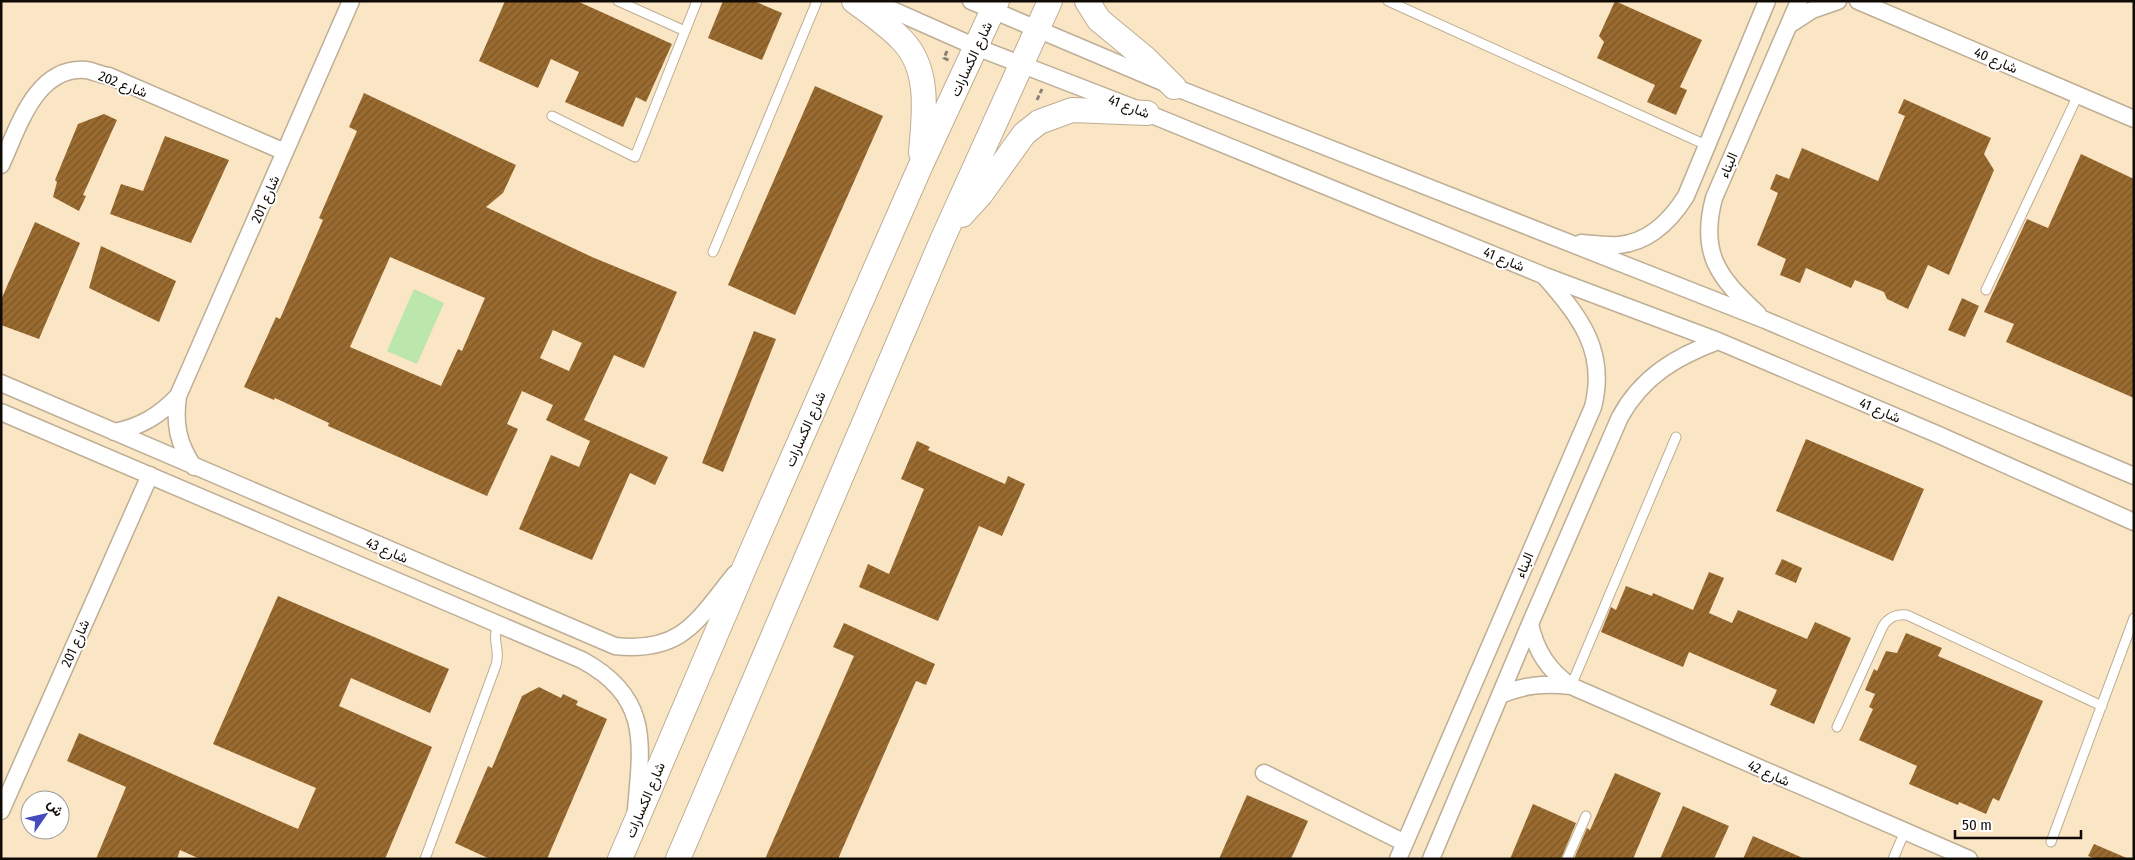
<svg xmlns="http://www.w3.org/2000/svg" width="2135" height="860" font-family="'Fira Sans Condensed',Vazirmatn,sans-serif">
<defs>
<pattern id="building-hatch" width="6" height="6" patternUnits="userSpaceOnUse" patternTransform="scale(1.25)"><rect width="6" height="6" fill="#9a6b30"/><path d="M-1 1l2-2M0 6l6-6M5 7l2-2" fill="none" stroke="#7c5627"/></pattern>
</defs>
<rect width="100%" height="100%" fill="#fef4e4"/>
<path fill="#fae5c4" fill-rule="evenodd" d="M 1,1 L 2134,1 L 2134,859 L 1,859 ZM 30,800 L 60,800 L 60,830 L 30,830 Z"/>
<path fill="#bbe6ac" d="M 414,289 L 444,303 L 417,364 L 387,351 Z"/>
<path fill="url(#building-hatch)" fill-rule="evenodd" d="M 505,1 L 577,1 L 672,44 L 646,102 L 636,97 L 623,127 L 565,102 L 579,72 L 551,59 L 538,88 L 479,61 Z
M 723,1 L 754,1 L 782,13 L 762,60 L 708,38 Z
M 1615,1 L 1702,40 L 1680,87 L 1687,90 L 1676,115 L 1647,102 L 1655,85 L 1597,58 L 1604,42 L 1599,36 Z
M 815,86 L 883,116 L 795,315 L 728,285 Z
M 364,93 L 516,165 L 503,193 L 486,207 L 592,257 L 677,292 L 644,368 L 614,355 L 584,420 L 668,457 L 655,485 L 630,473 L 592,560 L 519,529 L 551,455 L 579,467 L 590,441 L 546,420 L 553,405 L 522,391 L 507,424 L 518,429 L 487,496 L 328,426 L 329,423 L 275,398 L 274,400 L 244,387 L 276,317 L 280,319 L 323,220 L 319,218 L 357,131 L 349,127 ZM 390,257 L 485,298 L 462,351 L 458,349 L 441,386 L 350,347 ZM 553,330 L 582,343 L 569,371 L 540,358 Z
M 1904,99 L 1991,138 L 1984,154 L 1994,170 L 1949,275 L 1928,265 L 1908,309 L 1887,299 L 1884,292 L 1855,280 L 1851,288 L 1806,268 L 1800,283 L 1780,275 L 1786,259 L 1757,245 L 1778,193 L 1770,189 L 1776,174 L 1789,179 L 1802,148 L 1878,181 L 1905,116 L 1898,113 Z
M 104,114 L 117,120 L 83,195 L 86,196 L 79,211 L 53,197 L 57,182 L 55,180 L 78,124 Z
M 165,136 L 229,160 L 191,243 L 110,214 L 121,184 L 143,191 Z
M 2081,154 L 2134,179 L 2134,398 L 2006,342 L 2014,324 L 1984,312 L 2027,219 L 2048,228 Z
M 35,222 L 80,243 L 39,339 L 1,325 L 1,300 Z
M 101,246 L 176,281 L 159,322 L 89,288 Z
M 1962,298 L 1979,306 L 1965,337 L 1948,330 Z
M 754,331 L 776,339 L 723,472 L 702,463 Z
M 1806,439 L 1924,489 L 1893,561 L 1776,511 Z
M 917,441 L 930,447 L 928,450 L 1005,484 L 1008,476 L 1025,484 L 1002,536 L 979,526 L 938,621 L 859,587 L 868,564 L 889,574 L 924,489 L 901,479 Z
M 1782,559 L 1802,568 L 1796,583 L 1775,574 Z
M 1709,572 L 1724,578 L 1709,613 L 1732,623 L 1738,610 L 1807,639 L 1815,622 L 1851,638 L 1814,724 L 1770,705 L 1777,690 L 1689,652 L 1683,667 L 1601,632 L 1611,607 L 1616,610 L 1626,586 L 1652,596 L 1653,593 L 1693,610 Z
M 278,596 L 449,669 L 430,713 L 351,678 L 339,706 L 432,747 L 385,859 L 200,859 L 180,850 L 177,859 L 96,859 L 126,787 L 67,761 L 79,733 L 298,829 L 316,788 L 213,744 Z
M 844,623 L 935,664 L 926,685 L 916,681 L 838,859 L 765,859 L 854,656 L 833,647 Z
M 1906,633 L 1942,648 L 1938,656 L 2043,701 L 1999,801 L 1993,798 L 1986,814 L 1959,802 L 1958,805 L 1909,784 L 1917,766 L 1859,740 L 1873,709 L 1869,707 L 1875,694 L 1865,690 L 1874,669 L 1877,671 L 1886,651 L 1897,653 Z
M 539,687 L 561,698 L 563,694 L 578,701 L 576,705 L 607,719 L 547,859 L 490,859 L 455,843 L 488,766 L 492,768 L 522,696 Z
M 1615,773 L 1661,793 L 1633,859 L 1574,859 L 1587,828 L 1590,830 Z
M 1247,795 L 1308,821 L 1291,859 L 1219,859 Z
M 1533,804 L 1576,823 L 1561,859 L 1510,859 Z
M 1683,806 L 1729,826 L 1714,859 L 1660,859 Z
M 1753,836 L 1805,859 L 1743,859 Z
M 2094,844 L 2129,859 L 2096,859 L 2088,856 Z"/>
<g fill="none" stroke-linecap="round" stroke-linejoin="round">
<g stroke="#beae95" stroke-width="11">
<path id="lane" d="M 618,1 L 685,31
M 1388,1 L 1706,145
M 552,116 L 635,157 L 697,1
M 713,252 L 817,1
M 1986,290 L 2078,95
M 1571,686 L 1676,437
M 1837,727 L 1883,626 C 1889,617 1896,614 1907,615 L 2102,706
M 2051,842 L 2134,618
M 425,859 L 496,665 C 501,648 491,642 498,624
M 1567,859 L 1586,816
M 1893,859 L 1905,831"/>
</g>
<g stroke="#beae95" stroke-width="19">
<path id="street" d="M 872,1 L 976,47 L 1147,113 L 1545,276 L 1718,341 L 1939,435 L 2134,522
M 971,1 L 1174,87 L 1765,320 L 2134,476
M 1858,1 L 2134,119
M 1789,25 L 1812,10 L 1838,1
M 1,165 C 18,129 35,66 86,70 C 93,71 101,75 109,76 L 285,152
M 1581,243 C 1593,244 1607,246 1619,245 C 1649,242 1671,220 1686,196 L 1767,1
M 1758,314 C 1719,278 1699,254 1714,198 L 1799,1
M 1,383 L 615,646 C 682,653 697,621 735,574
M 1,412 L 582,660 C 650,697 642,742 636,809
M 114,432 C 140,427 159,416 178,396
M 194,467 C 178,444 174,424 178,396 L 351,1
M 1530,624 C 1536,651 1548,670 1571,686 L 1969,859
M 1500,695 C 1524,685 1545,683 1571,686
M 1264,773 L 1405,843
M 1,811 L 150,475
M 1398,859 L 1593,407 C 1607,352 1581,318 1546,278
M 1431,859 L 1530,624 L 1620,417 C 1642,377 1675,357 1718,341"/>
</g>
<g stroke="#beae95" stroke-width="26">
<path id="secondary" d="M 854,1 C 870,13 888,25 902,40 C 931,70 924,115 921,153
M 1087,1 L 1099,20 L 1145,58 L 1174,87
M 962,215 L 981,194 L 1024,134 L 1039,122 L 1072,110 L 1147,113
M 620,859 L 749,557 L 920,167 L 997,1
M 678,859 L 943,238 L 1050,1"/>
</g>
<path stroke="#898176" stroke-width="3" stroke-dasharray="5 2.5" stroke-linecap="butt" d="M 947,51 L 944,58 L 950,61
M 1037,100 L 1042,89"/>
<use href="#lane" stroke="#fff" stroke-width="9"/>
<use href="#street" stroke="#fff" stroke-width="16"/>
<use href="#secondary" stroke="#fff" stroke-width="24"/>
</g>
<g text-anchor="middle" stroke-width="4" stroke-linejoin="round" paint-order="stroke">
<g font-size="14" fill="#100b04" stroke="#fff">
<text transform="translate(971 59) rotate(-65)" y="5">شارع الكسارات</text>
<text transform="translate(1996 60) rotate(23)" y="5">شارع 40</text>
<text transform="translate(123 84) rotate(21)" y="5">شارع 202</text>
<text transform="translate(1129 106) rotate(21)" y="5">شارع 41</text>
<text transform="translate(1728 165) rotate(-67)" y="5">البناء</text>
<text transform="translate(265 199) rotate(-66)" y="5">شارع 201</text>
<text transform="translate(1504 259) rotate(22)" y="5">شارع 41</text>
<text transform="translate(1880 410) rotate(23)" y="5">شارع 41</text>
<text transform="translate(805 429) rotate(-66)" y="5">شارع الكسارات</text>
<text transform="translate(387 550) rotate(23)" y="5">شارع 43</text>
<text transform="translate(1524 565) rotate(-67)" y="5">البناء</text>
<text transform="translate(75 643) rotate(-66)" y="5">شارع 201</text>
<text transform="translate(1769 773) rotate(24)" y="5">شارع 42</text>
<text transform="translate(645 800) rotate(-67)" y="5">شارع الكسارات</text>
</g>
</g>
<rect width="2135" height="860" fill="none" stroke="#100b04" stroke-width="5"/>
<g transform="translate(45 815) rotate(56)"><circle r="24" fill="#ffffff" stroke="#9f9d9b"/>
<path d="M0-4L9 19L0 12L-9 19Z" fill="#464abf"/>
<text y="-8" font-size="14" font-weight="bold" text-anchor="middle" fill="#100b04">ش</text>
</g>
<path d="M1955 830v8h126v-8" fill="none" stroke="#100b04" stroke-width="2.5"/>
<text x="1962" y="830" font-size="15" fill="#100b04" stroke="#ffffff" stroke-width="4" paint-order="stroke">50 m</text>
</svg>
